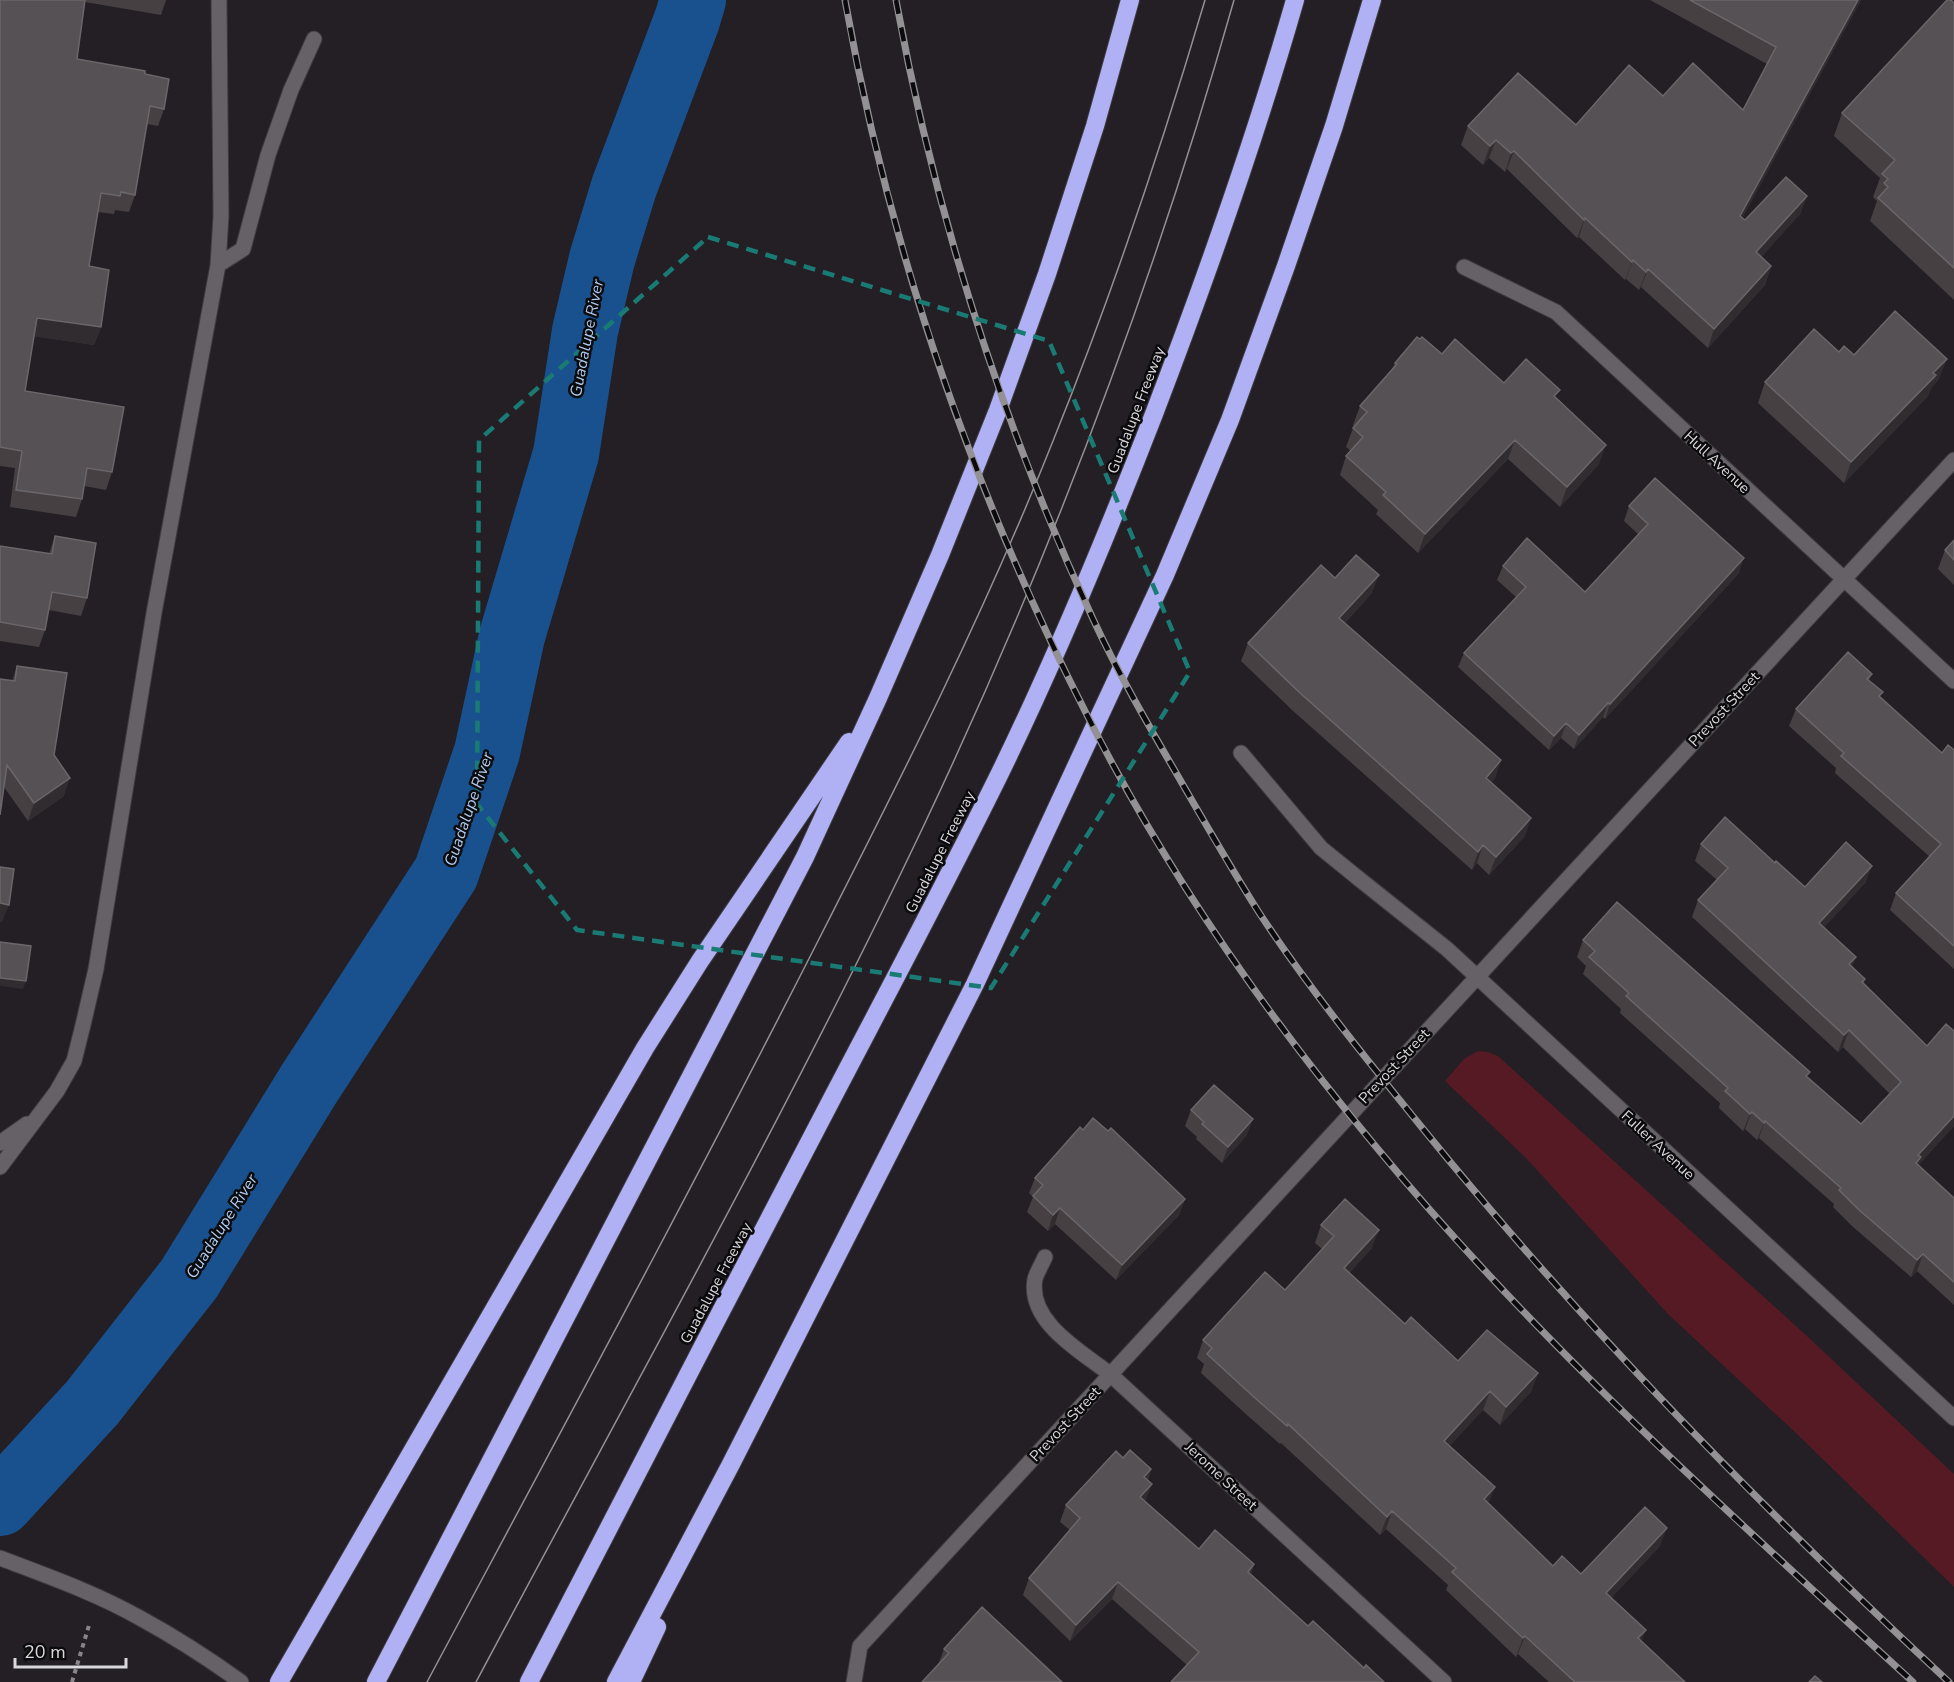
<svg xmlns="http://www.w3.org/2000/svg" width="1954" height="1682" font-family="'Nunito Sans',sans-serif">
<rect width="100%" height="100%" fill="#231f24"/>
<path fill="#561a24" d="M 1478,1051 L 1488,1052 L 1498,1056 L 1808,1337 L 1954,1474 L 1954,1587 L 1797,1434 L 1669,1315 L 1527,1159 L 1445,1081 L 1464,1059 Z"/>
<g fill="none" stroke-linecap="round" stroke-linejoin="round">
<path stroke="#19518f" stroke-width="66" d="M 0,1503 L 92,1403 L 189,1279 L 309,1084 L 446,873 L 487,752 L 512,636 L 566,454 L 585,331 L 602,259 L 624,187 L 687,20 L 693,0"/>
<g stroke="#3d3b3f" stroke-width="17">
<path id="service" d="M 218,265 L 243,249 L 268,155 L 291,90 L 314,39
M 1241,753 L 1321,848 L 1358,878
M 0,1143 L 27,1124
M 0,1167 L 57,1091 L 74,1061 L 83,1025 L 96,969 L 154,613 L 218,265 L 221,216 L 219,0
M 1045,1257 C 1042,1264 1037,1272 1035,1279 C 1027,1322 1082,1352 1110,1374"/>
</g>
<g stroke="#3d3b3f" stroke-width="17">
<path id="minor" d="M 1464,267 L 1556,312 L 1954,681
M 1358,878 L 1447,949 L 1954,1418
M 1110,1374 L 1444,1682
M 854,1682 L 860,1646 L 1954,460"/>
</g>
<g stroke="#3d3b3f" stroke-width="17">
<path id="tertiary" d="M 0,1558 C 47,1576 96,1593 140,1618 C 175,1637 209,1659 241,1682"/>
</g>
<g stroke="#3d3b3f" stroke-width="20">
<path id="motorway" d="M 279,1682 L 645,1048 L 700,961 L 849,742
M 376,1682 L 805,857 L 878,698 L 940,555 L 998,410 L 1047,274 L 1095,126 L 1130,0
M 529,1682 C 627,1491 726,1302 825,1112 C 884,999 944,887 1000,773 C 1057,656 1107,535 1154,414 C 1206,278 1255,140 1295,0
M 616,1682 L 731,1464 L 975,984 L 1165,575 L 1230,420 L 1286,266 L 1334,126 L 1372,0
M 631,1682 L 657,1627"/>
</g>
<path stroke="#888589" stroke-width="4" stroke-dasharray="4.5 4.5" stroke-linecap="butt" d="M 72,1682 L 90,1622"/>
<use href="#service" stroke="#656167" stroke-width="15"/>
<use href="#minor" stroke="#656167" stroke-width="15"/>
<use href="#tertiary" stroke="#656167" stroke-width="15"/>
<use href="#motorway" stroke="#b0b0f4" stroke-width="18"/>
<path stroke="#949195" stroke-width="1.5" d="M 427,1682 C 559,1435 692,1189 819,939 C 902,776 985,612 1053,441 C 1111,297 1161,149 1205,0
M 476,1682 C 627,1398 786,1116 924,825 C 1050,559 1154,283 1234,0"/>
<g stroke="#949195" stroke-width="7">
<path id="rail" d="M 845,0 C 889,248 972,490 1087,715 C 1165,870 1266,1015 1377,1148 C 1538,1343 1727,1511 1913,1682
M 896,0 C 935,214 1001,421 1093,619 C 1117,671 1146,721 1175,771 C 1202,818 1229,865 1258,911 C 1307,986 1367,1060 1424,1130 C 1584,1327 1763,1510 1949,1682"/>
</g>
<use href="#rail" stroke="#0b0a0c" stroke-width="4.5" stroke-dasharray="14" stroke-linecap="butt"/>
</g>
<path fill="#464043" d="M 0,0 L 166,0 L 161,15 L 85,2 L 77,59 L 145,74 L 164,109 L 158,126 L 147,124 L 135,195 L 129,212 L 115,210 L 114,214 L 98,212 L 89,266 L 101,327 L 94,345 L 34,336 L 25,391 L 112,472 L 106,490 L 84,486 L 82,499 L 76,517 L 10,507 L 15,468 L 0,466 Z
M 1650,0 L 1861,0 L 1742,218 L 1745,220 L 1807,196 L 1800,214 L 1761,257 L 1771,266 L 1765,285 L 1708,348 L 1641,287 L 1639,290 L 1626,279 L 1625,280 L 1579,237 L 1577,238 L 1507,169 L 1505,172 L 1489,158 L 1483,165 L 1461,145 L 1468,126 L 1576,125 L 1663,96 L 1743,110 L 1767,64 Z
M 1954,3 L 1954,300 L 1870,221 L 1877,201 L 1873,197 L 1880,178 L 1834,136 L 1842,113 Z
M 1839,352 L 1854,355 L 1939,379 L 1931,388 L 1928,396 L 1844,483 L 1758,403 L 1765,382 Z
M 1442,354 L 1504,383 L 1557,399 L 1599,464 L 1560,507 L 1508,459 L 1418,553 L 1376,514 L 1378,510 L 1340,475 L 1346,456 L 1351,451 L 1346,447 L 1353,428 L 1354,426 L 1353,425 L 1360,406 L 1392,369 L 1395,363 Z
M 1629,506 L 1739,573 L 1605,719 L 1603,717 L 1574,749 L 1561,738 L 1549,750 L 1458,667 L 1464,653 L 1516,597 L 1497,580 L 1503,566 L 1585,592 L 1638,534 L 1624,521 Z
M 55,536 L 87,598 L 81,616 L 49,610 L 45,630 L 39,647 L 0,641 L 0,546 L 49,554 Z
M 1954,540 L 1954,585 L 1938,569 L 1945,550 Z
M 1335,578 L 1372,593 L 1345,623 L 1501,760 L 1495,778 L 1491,782 L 1525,836 L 1489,875 L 1477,863 L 1472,870 L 1292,710 L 1241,661 L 1248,643 Z
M 17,666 L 54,755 L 64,796 L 28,821 L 4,787 L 12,681 Z
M 1872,674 L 1869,680 L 1881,698 L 1942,753 L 1954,750 L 1954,969 L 1890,910 L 1896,893 L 1930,857 L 1835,773 L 1836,768 L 1789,726 L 1796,709 Z
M 1701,844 L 1775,863 L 1805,887 L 1866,882 L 1824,927 L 1852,967 L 1865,979 L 1864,983 L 1927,1046 L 1954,1031 L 1954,1126 L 1918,1165 L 1954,1198 L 1954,1305 L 1917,1271 L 1911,1277 L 1852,1226 L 1833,1207 L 1834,1204 L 1759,1138 L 1757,1140 L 1745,1129 L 1743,1131 L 1719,1108 L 1720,1103 L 1620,1013 L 1621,1009 L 1583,974 L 1586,966 L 1577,957 L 1583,940 L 1808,1078 L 1861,1124 L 1890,1094 L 1843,1047 L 1838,1052 L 1692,917 L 1698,900 L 1717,880 L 1695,861 Z
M 1191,1110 L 1247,1135 L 1222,1163 L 1196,1139 L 1197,1137 L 1185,1126 Z
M 1035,1178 L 1185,1199 L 1179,1215 L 1116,1280 L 1055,1224 L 1048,1231 L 1027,1212 L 1033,1197 L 1029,1193 Z
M 1321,1225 L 1372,1248 L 1349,1273 L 1405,1324 L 1458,1361 L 1538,1373 L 1531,1392 L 1500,1425 L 1483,1410 L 1449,1446 L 1489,1504 L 1553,1566 L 1581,1574 L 1660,1546 L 1611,1598 L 1642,1642 L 1685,1682 L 1549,1682 L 1518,1654 L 1516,1657 L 1446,1590 L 1448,1585 L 1386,1529 L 1380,1535 L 1281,1443 L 1280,1444 L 1248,1416 L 1201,1373 L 1204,1364 L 1197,1358 L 1203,1340 L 1285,1290 L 1322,1249 L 1315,1243 Z
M 1123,1458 L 1151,1469 L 1148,1480 L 1145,1501 L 1199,1549 L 1254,1564 L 1251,1574 L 1308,1626 L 1384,1682 L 1187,1665 L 1112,1599 L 1070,1641 L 1023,1595 L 1029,1578 L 1070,1530 L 1060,1522 L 1066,1505 Z
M 944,1649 L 1062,1682 L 938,1665 Z"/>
<path fill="#312c30" d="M 1858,0 L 1861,0 L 1733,235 L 1740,216 Z
M 1496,140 L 1489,158 L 1483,165 L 1490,146 Z
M 1514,151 L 1507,169 L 1505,172 L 1511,153 Z
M 1807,196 L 1800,214 L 1749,271 L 1756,252 Z
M 1585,218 L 1579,237 L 1577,238 L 1584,220 Z
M 1633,260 L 1626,279 L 1625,280 L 1632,262 Z
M 1771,266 L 1765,285 L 1708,348 L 1714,329 Z
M 1648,269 L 1641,287 L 1639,290 L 1646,272 Z
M 37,318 L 101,327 L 94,345 L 31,336 Z
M 1947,359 L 1939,379 L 1931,388 L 1928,396 L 1844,483 L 1851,462 Z
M 1515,440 L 1508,459 L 1418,553 L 1425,534 Z
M 1606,445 L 1599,464 L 1560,507 L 1567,487 Z
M 1744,558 L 1739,573 L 1605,719 L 1610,704 Z
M 1379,575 L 1372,593 L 1333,636 L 1339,618 Z
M 1608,703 L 1603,717 L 1574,749 L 1579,735 Z
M 1566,723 L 1561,738 L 1549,750 L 1554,736 Z
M 1501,760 L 1495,778 L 1480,796 L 1486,778 Z
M 70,778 L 64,796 L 28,821 L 34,803 Z
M 1531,818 L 1525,836 L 1489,875 L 1496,857 Z
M 1483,845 L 1477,863 L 1472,870 L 1478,852 Z
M 1872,866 L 1866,882 L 1813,940 L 1819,923 Z
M 0,903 L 9,905 L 2,922 L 0,922 Z
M 1856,957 L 1850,974 L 1849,964 Z
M 0,978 L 26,981 L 23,989 L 0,986 Z
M 1849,1030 L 1843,1047 L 1838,1052 L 1844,1035 Z
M 1752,1112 L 1745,1129 L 1743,1131 L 1750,1114 Z
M 1954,1116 L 1954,1126 L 1919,1165 L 1915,1174 L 1910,1180 L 1918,1155 Z
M 1253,1119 L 1247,1135 L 1222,1163 L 1228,1147 Z
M 1765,1121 L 1759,1138 L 1757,1140 L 1764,1123 Z
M 1185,1199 L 1179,1215 L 1116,1280 L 1122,1265 Z
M 1060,1208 L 1055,1224 L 1048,1231 L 1053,1215 Z
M 1379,1230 L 1372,1248 L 1337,1287 L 1344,1268 Z
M 1923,1254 L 1917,1271 L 1911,1277 L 1917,1260 Z
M 1538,1373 L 1531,1392 L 1500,1425 L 1506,1407 Z
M 1490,1391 L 1483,1410 L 1437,1460 L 1444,1441 Z
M 1151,1469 L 1145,1486 L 1144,1477 Z
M 1152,1484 L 1146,1500 L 1134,1513 L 1140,1497 Z
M 1495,1487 L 1488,1505 L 1484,1499 Z
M 1392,1511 L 1386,1529 L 1380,1535 L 1387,1517 Z
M 1667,1528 L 1660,1546 L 1599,1611 L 1606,1593 Z
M 1254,1564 L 1248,1581 L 1248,1572 Z
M 1118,1582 L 1112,1599 L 1070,1641 L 1076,1625 Z
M 1646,1630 L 1639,1648 L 1638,1638 Z
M 1525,1636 L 1518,1654 L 1516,1657 L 1523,1638 Z"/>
<path fill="#565154" stroke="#6b6669" stroke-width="1.5" d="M 0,0 L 85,0 L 77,59 L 145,71 L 145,74 L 169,79 L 164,109 L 150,106 L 135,195 L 121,192 L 120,196 L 101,193 L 89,266 L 109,270 L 101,327 L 37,318 L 25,391 L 124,407 L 112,472 L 87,468 L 82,499 L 16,490 L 22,451 L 0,447 Z
M 1690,0 L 1858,0 L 1740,216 L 1745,220 L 1786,177 L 1807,196 L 1756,252 L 1771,266 L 1714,329 L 1648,269 L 1646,272 L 1633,260 L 1632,262 L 1585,218 L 1584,220 L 1514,151 L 1511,153 L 1496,140 L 1490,146 L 1468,126 L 1518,73 L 1576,125 L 1629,65 L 1663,96 L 1693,63 L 1743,110 L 1776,47 Z
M 1947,0 L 1951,0 L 1954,3 L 1954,268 L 1878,198 L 1888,187 L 1884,183 L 1888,179 L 1882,174 L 1895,160 L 1842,113 Z
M 1895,311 L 1947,359 L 1933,373 L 1936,375 L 1851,462 L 1765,382 L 1814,329 L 1839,352 L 1844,346 L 1854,355 Z
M 1417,337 L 1420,339 L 1422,337 L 1442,354 L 1455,339 L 1504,383 L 1526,359 L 1560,390 L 1554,396 L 1606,445 L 1567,487 L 1515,440 L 1425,534 L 1383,495 L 1386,492 L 1346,456 L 1363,437 L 1353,428 L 1367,412 L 1360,406 L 1397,364 L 1395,363 Z
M 1655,478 L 1744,558 L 1610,704 L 1608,703 L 1579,735 L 1566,723 L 1554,736 L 1464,653 L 1526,587 L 1503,566 L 1527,538 L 1585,592 L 1648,524 L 1629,506 Z
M 55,536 L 96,543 L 87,598 L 52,592 L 45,630 L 0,622 L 0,546 L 52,554 Z
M 1954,540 L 1954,560 L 1945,550 Z
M 1356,555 L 1379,575 L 1339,618 L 1501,760 L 1486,778 L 1531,818 L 1496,857 L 1483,845 L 1478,852 L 1299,692 L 1248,643 L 1321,565 L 1335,578 Z
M 1848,652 L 1872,674 L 1867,679 L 1883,692 L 1879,696 L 1942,753 L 1948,745 L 1954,750 L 1954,946 L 1896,893 L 1941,844 L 1841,756 L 1844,753 L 1796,709 Z
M 17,666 L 67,673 L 54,755 L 70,778 L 34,803 L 7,765 L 0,815 L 0,679 L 15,681 Z
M 1725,817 L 1775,863 L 1776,861 L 1805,887 L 1846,842 L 1872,866 L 1819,923 L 1856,957 L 1849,964 L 1865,979 L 1862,982 L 1927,1046 L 1946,1024 L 1954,1031 L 1954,1116 L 1918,1155 L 1921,1157 L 1916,1163 L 1954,1198 L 1954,1282 L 1923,1254 L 1917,1260 L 1858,1209 L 1839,1190 L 1841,1188 L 1765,1121 L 1764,1123 L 1752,1112 L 1750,1114 L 1725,1091 L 1728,1088 L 1626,996 L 1629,993 L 1589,957 L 1595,951 L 1583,940 L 1617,902 L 1810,1072 L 1806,1076 L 1861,1124 L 1901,1082 L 1849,1030 L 1844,1035 L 1698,900 L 1728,868 L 1701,844 Z
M 0,867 L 14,869 L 9,905 L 0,903 Z
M 0,942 L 31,946 L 26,981 L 0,978 Z
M 1214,1085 L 1253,1119 L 1228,1147 L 1202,1124 L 1204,1122 L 1191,1110 Z
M 1093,1118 L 1108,1131 L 1111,1128 L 1185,1199 L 1122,1265 L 1060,1208 L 1053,1215 L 1033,1196 L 1043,1185 L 1035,1178 L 1080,1127 L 1083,1130 Z
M 1345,1199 L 1379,1230 L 1344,1268 L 1405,1324 L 1411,1317 L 1458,1361 L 1487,1330 L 1538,1373 L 1506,1407 L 1490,1391 L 1444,1441 L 1495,1487 L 1484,1499 L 1553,1566 L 1562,1556 L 1581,1574 L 1645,1507 L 1667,1528 L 1606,1593 L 1646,1630 L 1638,1638 L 1685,1682 L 1575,1682 L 1525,1636 L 1523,1638 L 1452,1572 L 1456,1568 L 1392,1511 L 1387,1517 L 1288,1424 L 1287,1426 L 1255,1398 L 1207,1354 L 1212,1348 L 1203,1340 L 1265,1272 L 1285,1290 L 1334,1236 L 1321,1225 Z
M 1130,1450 L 1151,1469 L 1144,1477 L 1152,1484 L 1140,1497 L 1199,1549 L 1215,1530 L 1254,1564 L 1248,1572 L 1308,1626 L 1313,1621 L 1364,1668 L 1366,1665 L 1384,1682 L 1171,1682 L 1199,1652 L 1118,1582 L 1076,1625 L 1029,1578 L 1080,1518 L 1066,1505 L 1116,1451 L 1123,1458 Z
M 982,1607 L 1062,1682 L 922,1682 L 949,1653 L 944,1649 Z
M 1815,1676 L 1822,1682 L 1809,1682 Z"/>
<path fill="none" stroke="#197b73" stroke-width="4.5" stroke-dasharray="12 8" stroke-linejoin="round" d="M 708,237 L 1049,341 L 1190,672 L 991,988 L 577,930 L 477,804 L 479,440 Z"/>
<g text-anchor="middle" stroke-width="5" stroke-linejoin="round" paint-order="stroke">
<g font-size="15" fill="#dad8db" stroke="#0b0a0c">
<text transform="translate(1136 410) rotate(-69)" y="5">Guadalupe Freeway</text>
<text transform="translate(1717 462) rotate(43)" y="5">Hull Avenue</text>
<text transform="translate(1724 709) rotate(-47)" y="5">Prevost Street</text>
<text transform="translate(940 852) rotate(-63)" y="5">Guadalupe Freeway</text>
<text transform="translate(1394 1066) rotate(-47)" y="5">Prevost Street</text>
<text transform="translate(1658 1145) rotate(43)" y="5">Fuller Avenue</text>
<text transform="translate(716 1283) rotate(-62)" y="5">Guadalupe Freeway</text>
<text transform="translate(1065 1424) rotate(-47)" y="5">Prevost Street</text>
<text transform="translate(1221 1476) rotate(43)" y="5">Jerome Street</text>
</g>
<g font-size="16" font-style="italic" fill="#afccf0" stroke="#0b0a0c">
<text transform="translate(586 338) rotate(-79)" y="6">Guadalupe River</text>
<text transform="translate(468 809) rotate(-71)" y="6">Guadalupe River</text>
<text transform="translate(221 1226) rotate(-58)" y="6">Guadalupe River</text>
</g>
</g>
<path d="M15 1658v9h111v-9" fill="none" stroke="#dad8db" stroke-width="3"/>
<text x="24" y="1658" font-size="18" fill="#dad8db" stroke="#0b0a0c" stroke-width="4.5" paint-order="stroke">20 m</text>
</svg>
